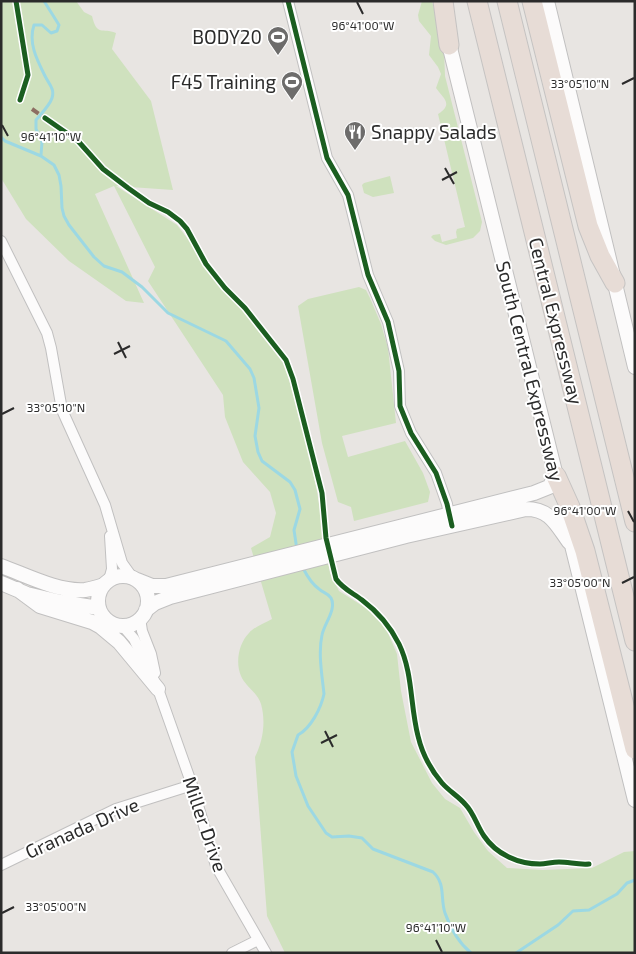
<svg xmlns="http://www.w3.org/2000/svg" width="636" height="954" font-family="'Exo 2',sans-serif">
<rect width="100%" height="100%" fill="#e8e5e2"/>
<path fill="#cfe1be" d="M 1,1 L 76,1 L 84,12 L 92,16 C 97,37 102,27 116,33 L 112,49 L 151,101 L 173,190 L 116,186 L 177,225 L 285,365 L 306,441 L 317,491 L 330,573 L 339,591 L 369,610 L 385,626 L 397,654 L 401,691 L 411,742 L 432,783 L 445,799 L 460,808 L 474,832 L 488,851 L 507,868 L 543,870 L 592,868 L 624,852 L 635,851 L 635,953 L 285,953 L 267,916 L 255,757 C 263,741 266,722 261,704 C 258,693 245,686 241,676 C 235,662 239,643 249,633 C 254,627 265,623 272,619 L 251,548 L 270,537 L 276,513 L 270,492 L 243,462 L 225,417 L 223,395 L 148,281 L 155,267 L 114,186 L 95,194 L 144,303 L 126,301 L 69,261 L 26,219 L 1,178 Z
M 422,1 L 432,1 L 444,49 L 445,76 L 482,222 L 480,231 L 473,238 L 446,245 L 435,241 L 431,237 L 433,235 L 440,234 L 442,242 L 457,238 L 456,232 L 457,229 L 465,227 L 438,114 C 454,104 443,98 436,88 L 441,74 L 438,67 L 429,55 L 431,36 L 419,21 L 418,15 Z
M 390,176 L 394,193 L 373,197 L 364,193 L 362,185 L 364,183 Z
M 359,287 L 366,290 L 370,298 L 381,324 L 388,348 L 396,423 L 342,436 L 348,457 L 405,441 L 423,473 L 430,492 L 428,502 L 354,521 L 351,507 L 338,502 L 322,443 L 298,306 L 308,299 Z"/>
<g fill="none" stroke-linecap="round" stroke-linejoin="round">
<path stroke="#9cd8e3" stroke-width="3" d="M 1,137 L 5,141 L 41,156 L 54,165 L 59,175 L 61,186 L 62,208 L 64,216 L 69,225 L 94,257 L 104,266 L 122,272 L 142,287 L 168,313 L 226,341 L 250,369 L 254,378 L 259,408 L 255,436 L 258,452 L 262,461 L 290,482 L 295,490 L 300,509 L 294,530 L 297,550
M 41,155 L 42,142 L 36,129 L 36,120 C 41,114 50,105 52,98 C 55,89 49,84 45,76 C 37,60 28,43 34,25 L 42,25 L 51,33 L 57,31 L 59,25 L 44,1
M 303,568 C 307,576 312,584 319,589 C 323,593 328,593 331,598 C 337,609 324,624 322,635 C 318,653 322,675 324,694 C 321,708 311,728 298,735 L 292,752 L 296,776 L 308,806 L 326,833 L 332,837 L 349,836 L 362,838 L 373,849 L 433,872 C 446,884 440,898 445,913 C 450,927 459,943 471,953
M 516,953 L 558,925 L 573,911 L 589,910 L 617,894 L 627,883 L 635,880"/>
<g stroke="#c1c0c0" stroke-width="12">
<path id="street" d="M 288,1 L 327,158 L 348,195 L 368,275 L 388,322 L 399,371 L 400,406 L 411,433 L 436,473 L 447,504 L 450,520
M 1,241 L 47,333 L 51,348 L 62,410 L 105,505 L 122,563 L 132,577
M 109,580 L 112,569 L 110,536
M 140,618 L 142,631 L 151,654 L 155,673
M 122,625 L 134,639 L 158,689 L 192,785 L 216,866 L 266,953
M 1,865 L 116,809 L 192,785
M 232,953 L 258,940"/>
</g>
<g stroke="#c1c0c0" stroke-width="16">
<path id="secondary" d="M 547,1 L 635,367
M 447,36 L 558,484
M 565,517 L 635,800
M 1,566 C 26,575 58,592 85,590 C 92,589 98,587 104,585
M98 601a25 25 0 1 1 50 0a25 25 0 1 1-50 0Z
M 137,580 L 152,586 L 166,586 L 534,493 L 549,487 L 556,476
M 1,583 L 27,594 L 60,602 L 99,608
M 17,589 L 40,606 L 92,622 L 101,627 L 119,642 L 158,689
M 146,610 L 155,603 L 170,597 L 406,536 L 526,509 C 550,509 556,524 569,542"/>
</g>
<g stroke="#c5c3c2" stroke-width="21">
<path id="highway" d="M 443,1 L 449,45
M 477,1 L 635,641
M 507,1 L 635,522
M 532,1 L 588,226 L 600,256 L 615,283
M 556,476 L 570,507 L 585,551 L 635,749"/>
</g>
<use href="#street" stroke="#fcfbfb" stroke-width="10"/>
<use href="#secondary" stroke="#fcfbfb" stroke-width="14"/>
<use href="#highway" stroke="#e7dcd6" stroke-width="19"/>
<path stroke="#8d6e63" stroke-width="4" stroke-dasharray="8 4" stroke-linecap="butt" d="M 32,109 L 45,118"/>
<g stroke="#fff" stroke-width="8">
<path id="cycleway" d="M 16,1 L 28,75 L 20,100
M 288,1 L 327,158 L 348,195 L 368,275 L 388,322 L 399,371 L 400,406 L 411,433 L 436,473 L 447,504 L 452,526
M 45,118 L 78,141 L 103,169 L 128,188 L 149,203 L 168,212 L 180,221 L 187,229 L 206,264 L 225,288 L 245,308 L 286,360 L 293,379 L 322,493 L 326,538 L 336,579 C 343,589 353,593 362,600 C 378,612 390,626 399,644 C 413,673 410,705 418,736 C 422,753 431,770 442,783 C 449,791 458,796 465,804 C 474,813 477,826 484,836 C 496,854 518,864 540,864 C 546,864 552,862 559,862 C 569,862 578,865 589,864"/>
</g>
<use href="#cycleway" stroke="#1b5e20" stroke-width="5"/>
</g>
<path fill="none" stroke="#2b2b2b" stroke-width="2" d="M 357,2 L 363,14M 622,84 L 634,78M 2,125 L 8,136M 445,168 L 454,184M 442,180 L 457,172M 118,342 L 126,358M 114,354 L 130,346M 2,414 L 14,408M 628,511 L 634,522M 622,583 L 634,577M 325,731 L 333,747M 321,743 L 337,735M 2,913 L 14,907M 436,940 L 442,952"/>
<defs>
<g id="stadium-pin" transform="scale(1.125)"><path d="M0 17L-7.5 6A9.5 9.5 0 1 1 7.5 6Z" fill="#6d6c6b" stroke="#fff"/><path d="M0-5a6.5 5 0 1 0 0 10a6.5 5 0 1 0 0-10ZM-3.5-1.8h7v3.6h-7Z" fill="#fff"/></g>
<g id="restaurant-pin" transform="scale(1.125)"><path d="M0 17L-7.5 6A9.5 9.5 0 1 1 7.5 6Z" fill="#6d6c6b" stroke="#fff"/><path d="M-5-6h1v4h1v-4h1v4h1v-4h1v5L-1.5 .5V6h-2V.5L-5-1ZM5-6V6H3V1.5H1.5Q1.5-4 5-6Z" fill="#fff"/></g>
</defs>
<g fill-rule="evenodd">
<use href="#stadium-pin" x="278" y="37"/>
<use href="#stadium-pin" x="292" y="82"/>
<use href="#restaurant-pin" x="355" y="132"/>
</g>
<g text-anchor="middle" stroke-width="4" stroke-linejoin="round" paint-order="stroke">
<g font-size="19" fill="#2b2b2b" stroke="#fff" text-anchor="end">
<text x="262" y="44">BODY20</text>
<text x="276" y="89">F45 Training</text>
<text x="371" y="139" text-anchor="start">Snappy Salads</text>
</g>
<g font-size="19" fill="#2b2b2b" stroke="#fff">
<text transform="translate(556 321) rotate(76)" y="7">Central Expressway</text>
<text transform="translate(530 371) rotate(76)" y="7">South Central Expressway</text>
<text transform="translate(205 824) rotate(71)" y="7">Miller Drive</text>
<text transform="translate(82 828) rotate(-24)" y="7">Granada Drive</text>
</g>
</g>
<g font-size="12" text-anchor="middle" fill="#2b2b2b" stroke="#fff" stroke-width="4" stroke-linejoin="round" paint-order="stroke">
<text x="363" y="30">96°41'00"W</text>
<text x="580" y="88">33°05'10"N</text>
<text x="51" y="141">96°41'10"W</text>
<text x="56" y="412">33°05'10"N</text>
<text x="585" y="515">96°41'00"W</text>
<text x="580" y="587">33°05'00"N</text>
<text x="56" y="911">33°05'00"N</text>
<text x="436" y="932">96°41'10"W</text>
</g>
<rect width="636" height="954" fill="none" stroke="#2b2b2b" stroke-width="5"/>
</svg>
